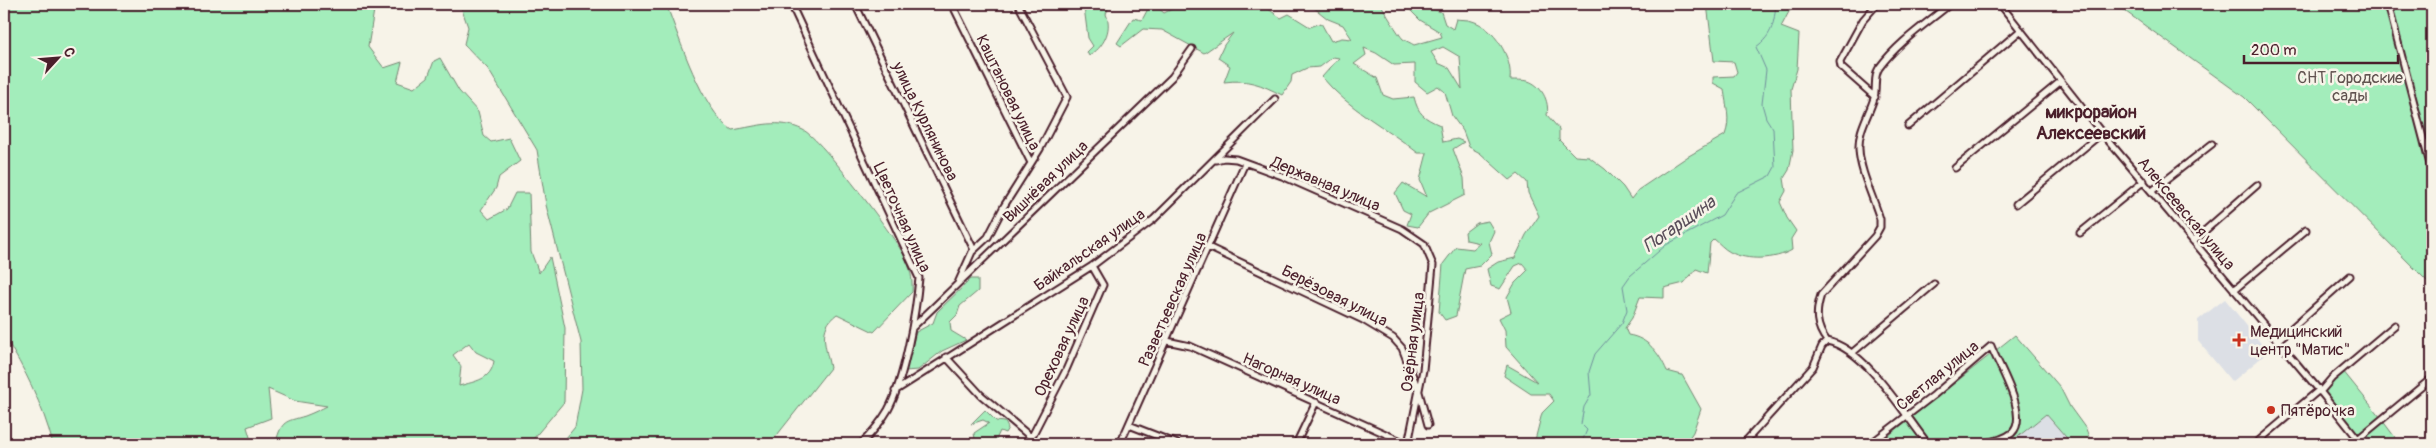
<svg xmlns="http://www.w3.org/2000/svg" width="2436" height="448" font-family="Pangolin,sans-serif">
<rect width="100%" height="100%" fill="#f7f3e8"/>
<filter id="ink" filterUnits="userSpaceOnUse"><feTurbulence type="fractalNoise" baseFrequency=".02" numOctaves="2"/><feDisplacementMap in="SourceGraphic" scale="10" xChannelSelector="R" yChannelSelector="G"/><feConvolveMatrix kernelMatrix="1 2 1 2 8 2 1 2 1" color-interpolation-filters="sRGB"/></filter>
<g filter="url(#ink)">
<path fill="#dcdfe5" d="M 2225,299 L 2268,352 L 2232,382 L 2198,341 L 2198,320 Z
M 2046,414 L 2072,444 L 2009,444 Z"/>
<path fill="#a3edbb" stroke="#768673" fill-rule="evenodd" d="M 4,4 L 375,4 L 368,47 L 384,68 L 402,62 L 397,82 L 414,88 L 428,77 L 434,61 L 440,58 L 459,91 L 478,112 L 484,136 L 491,142 L 509,138 L 520,161 L 499,177 L 496,188 L 481,210 L 489,219 L 507,209 L 515,193 L 529,193 L 531,252 L 539,273 L 550,257 L 565,328 L 564,402 L 529,444 L 258,444 L 276,442 C 282,420 285,422 305,416 C 313,413 321,409 327,406 L 295,401 L 268,389 L 271,418 L 247,427 L 252,444 L 53,444 C 43,406 25,369 4,336 ZM 469,343 L 476,352 L 494,361 C 491,380 476,381 459,386 L 461,366 L 453,355 Z
M 460,4 L 666,4 C 680,39 701,109 732,130 C 759,126 778,118 803,130 C 821,138 893,235 904,255 C 910,267 913,278 912,292 L 874,332 L 837,314 C 817,329 826,346 830,368 L 770,444 L 561,444 L 575,427 L 582,389 L 581,342 L 546,205 L 537,150 L 488,69 L 464,44 L 468,27 Z
M 1080,4 L 1110,4 L 1106,14 C 1113,30 1103,48 1089,56 L 1087,52 L 1093,46 L 1088,38 L 1084,7 Z
M 1176,4 L 1237,4 L 1239,9 L 1251,9 L 1261,4 L 1281,18 L 1289,14 L 1310,27 L 1321,23 L 1331,41 L 1342,38 L 1352,39 L 1343,25 L 1328,19 L 1313,7 L 1304,4 L 1381,4 C 1383,9 1399,35 1403,39 C 1406,41 1411,43 1414,45 L 1442,37 L 1440,32 L 1420,20 L 1404,4 L 1419,4 L 1441,12 L 1445,24 L 1453,29 L 1456,19 C 1461,20 1467,19 1472,21 C 1494,27 1513,58 1510,80 C 1516,80 1523,80 1528,81 C 1541,85 1550,101 1547,115 L 1559,129 L 1559,140 L 1575,156 L 1589,157 L 1605,169 L 1623,187 L 1631,199 L 1638,190 L 1687,157 L 1725,135 C 1731,119 1726,107 1724,89 L 1713,83 L 1713,77 L 1734,76 L 1737,72 L 1734,62 L 1714,61 L 1707,4 L 1793,4 L 1781,27 L 1799,34 L 1797,69 L 1791,89 L 1793,150 L 1789,170 L 1784,178 L 1786,191 L 1780,202 L 1787,218 L 1796,231 L 1791,239 L 1792,250 C 1775,260 1747,261 1730,252 C 1724,249 1719,243 1714,239 L 1710,243 L 1707,273 L 1696,269 L 1684,283 L 1664,288 L 1664,298 L 1640,297 L 1632,318 L 1625,328 L 1628,335 C 1648,338 1659,353 1667,371 L 1682,375 L 1701,409 L 1693,432 L 1685,444 L 1534,444 L 1542,413 L 1554,401 L 1549,394 L 1531,394 L 1504,376 L 1507,365 L 1537,382 L 1506,347 L 1505,330 L 1499,318 L 1511,312 L 1507,297 L 1515,283 L 1528,270 L 1522,263 L 1515,266 L 1500,289 L 1491,286 L 1487,269 L 1498,262 L 1515,258 L 1526,235 L 1539,216 L 1528,193 L 1527,182 L 1518,174 L 1510,180 L 1480,153 L 1469,147 L 1463,131 L 1452,116 L 1445,92 L 1438,86 L 1427,92 L 1415,82 L 1415,64 L 1394,65 L 1376,53 L 1364,48 L 1366,55 L 1354,64 L 1377,78 L 1383,95 L 1393,99 L 1414,97 C 1418,114 1424,118 1440,125 L 1443,142 L 1457,139 L 1464,142 L 1453,149 L 1464,178 L 1465,195 L 1429,213 L 1418,227 L 1407,225 L 1411,214 L 1403,210 L 1395,193 L 1403,183 L 1427,197 L 1420,180 L 1427,153 L 1418,153 C 1386,127 1349,110 1322,77 L 1339,58 L 1333,57 L 1320,67 L 1307,68 L 1292,75 L 1291,82 L 1282,95 C 1260,84 1249,79 1224,82 L 1230,66 L 1218,58 L 1224,45 L 1233,33 L 1204,53 L 1162,30 L 1143,29 L 1121,46 L 1117,43 L 1133,18 L 1142,20 L 1150,5 L 1157,7 L 1164,13 L 1176,7 ZM 1443,47 L 1460,57 L 1462,89 L 1449,68 L 1438,63 L 1431,52 Z
M 2115,4 L 2432,4 L 2432,286 L 2244,97 Z
M 1488,221 L 1494,231 L 1489,242 L 1492,254 L 1480,266 L 1465,269 L 1456,316 L 1445,320 L 1439,312 L 1443,264 L 1456,247 L 1473,249 L 1480,243 L 1466,240 L 1465,232 L 1477,223 Z
M 971,279 L 978,279 L 978,291 L 960,306 L 957,315 L 950,322 L 951,331 L 966,340 L 942,351 L 918,370 L 905,371 L 916,332 L 933,323 L 937,312 Z
M 2015,335 L 2060,387 L 2070,407 L 2086,429 L 2090,440 L 2087,444 L 2072,444 L 2046,414 L 2009,444 L 1878,444 Z
M 2343,371 L 2381,418 L 2359,436 L 2324,394 L 2326,386 Z
M 985,410 L 996,421 L 1005,422 L 1008,428 L 1005,433 L 1000,431 L 994,444 L 971,444 L 975,439 L 974,433 L 989,423 L 983,420 L 971,424 Z
M 2382,420 L 2400,444 L 2366,444 L 2363,437 Z"/>
<g fill="none" stroke-linecap="round" stroke-linejoin="round">
<path stroke="#718f9c" stroke-width="1" d="M 1581,444 L 1587,430 L 1581,424 L 1584,407 L 1591,395 L 1589,372 L 1595,354 L 1622,323 L 1627,310 L 1623,286 L 1630,276 L 1666,245 L 1722,215 L 1736,193 L 1770,176 L 1775,167 L 1773,129 L 1766,118 L 1762,104 L 1766,70 L 1756,47 C 1773,35 1774,22 1776,4"/>
<g stroke="#4a1f2b" stroke-width="9">
<path id="street" d="M 791,4 L 919,278 C 916,313 904,381 888,410 C 881,422 871,434 861,444
M 855,4 L 974,250
M 952,4 L 1031,163
M 2000,4 L 2102,133 L 2319,390
M 2388,4 L 2432,172
M 1875,97 L 1841,67 L 1840,62 L 1863,20 L 1877,4
M 1908,126 L 2021,30
M 1216,160 L 1224,158 L 1236,159 L 1282,176 L 1402,229 L 1424,244 L 1433,265 L 1423,370 L 1408,444
M 1955,168 L 2061,81
M 2152,191 L 2212,144
M 2016,204 L 2102,133
M 2080,233 L 2144,181
M 2193,241 L 2257,185
M 1208,247 L 1363,320 L 1393,338 L 1402,348 L 1419,392 L 1428,425
M 958,283 L 972,252 L 988,237 L 1004,206 L 1040,149 L 1067,97 L 1018,4
M 2234,290 L 2306,230
M 912,328 L 1172,77 L 1192,49
M 1167,341 L 1190,346 L 1399,440 L 1404,444
M 2277,341 L 2350,276
M 1852,353 L 1934,284
M 946,357 L 981,395 L 1039,444
M 895,391 L 1092,266 L 1154,219 L 1275,99
M 2320,392 L 2332,378 L 2395,325
M 1129,425 L 1178,444
M 1031,438 L 1066,370 L 1103,285 L 1092,266
M 2358,439 L 2432,378
M 1120,444 L 1245,163
M 1296,444 L 1316,402
M 1743,444 L 1813,367 L 1822,346 L 1827,341
M 1870,444 L 1934,395 L 1991,346 C 1999,367 2030,416 2012,433 C 2005,439 1992,442 1983,444
M 1928,444 C 1904,414 1866,349 1827,341 C 1816,327 1815,313 1821,295 L 1875,236 L 1880,227 L 1880,219 C 1873,196 1860,172 1859,149 C 1858,130 1869,115 1874,98 C 1877,88 1873,77 1879,68 C 1897,43 1927,23 1950,4
M 2255,444 L 2319,390 L 2362,444"/>
</g>
<use href="#street" stroke="#f7f3e8" stroke-width="5"/>
</g>
</g>
<g fill="#c8321e" stroke="#f7f3e8" stroke-width="2">
<path d="M2236.5 332.5h5v5h5v5h-5v5h-5v-5h-5v-5h5z"/>
<circle cx="2271" cy="410" r="5"/>
</g>
<g text-anchor="middle" stroke-width="5" stroke-linejoin="round" paint-order="stroke">
<g font-size="16" fill="#60524f" stroke="#f7f3e8">
<text x="2350" y="83">СНТ Городские<tspan x="2350" dy="18">сады</tspan></text>
</g>
<g font-size="16" fill="#4a1f2b" stroke="#f7f3e8">
<text transform="translate(1009 92) rotate(64)" y="6">Каштановая улица</text>
<text transform="translate(926 121) rotate(64)" y="6">улица Курлянинова</text>
<text transform="translate(1045 181) rotate(-44)" y="6">Вишнёвая улица</text>
<text transform="translate(1326 183) rotate(23)" y="6">Державная улица</text>
<text transform="translate(2187 213) rotate(50)" y="6">Алексеевская улица</text>
<text transform="translate(903 217) rotate(66)" y="6">Цветочная улица</text>
<text transform="translate(1089 249) rotate(-35)" y="6">Байкальская улица</text>
<text transform="translate(1335 295) rotate(27)" y="6">Берёзовая улица</text>
<text transform="translate(1172 299) rotate(-66)" y="6">Разветьевская улица</text>
<text transform="translate(1412 342) rotate(-83)" y="6">Озёрная улица</text>
<text transform="translate(1061 346) rotate(-65)" y="6">Ореховая улица</text>
<text transform="translate(1937 375) rotate(-39)" y="6">Светлая улица</text>
<text transform="translate(1292 378) rotate(24)" y="6">Нагорная улица</text>
</g>
<g font-size="16" fill="#4a1f2b" stroke="#f7f3e8" text-anchor="start">
<text x="2250" y="337">Медицинский<tspan x="2250" dy="18">центр "Матис"</tspan></text>
<text x="2281" y="416">Пятёрочка</text>
</g>
<g font-size="18" font-weight="bold" fill="#4a1f2b" stroke="#f7f3e8">
<text x="2091" y="118">микрорайон<tspan x="2091" dy="21">Алексеевский</tspan></text>
</g>
<g font-size="18" font-style="italic" fill="#5a4e5a" stroke="#f7f3e8">
<text transform="translate(1679 224) rotate(-35)" y="6">Погарщина</text>
</g>
</g>
<rect width="2436" height="448" fill="none" stroke="#f7f3e8" stroke-width="20"/>
<rect x="10" y="10" width="2416" height="428" fill="none" stroke="#4a1f2b" stroke-width="2" filter="url(#ink)"/>
<g transform="translate(58 58) rotate(64)" stroke="#f7f3e8" stroke-width="4" paint-order="stroke">
<path d="M0-4L9 19L0 12L-9 19Z" fill="#4a1f2b"/>
<text y="-8" font-size="14" font-weight="bold" text-anchor="middle" fill="#4a1f2b">С</text>
</g>
<path d="M2244 55v8h154v-8" fill="none" stroke="#4a1f2b" stroke-width="2.5"/>
<text x="2251" y="55" font-size="15" fill="#4a1f2b" stroke="#f7f3e8" stroke-width="4" paint-order="stroke">200 m</text>
</svg>
